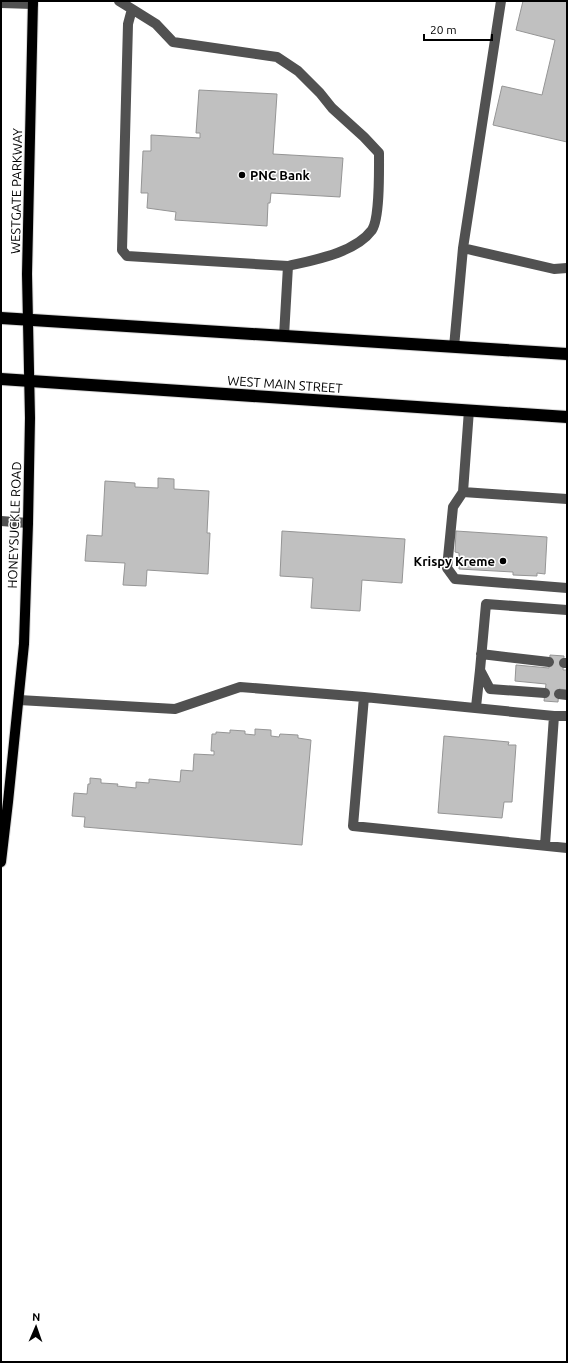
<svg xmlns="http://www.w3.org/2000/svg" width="568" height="1363" font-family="Ubuntu,sans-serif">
<rect width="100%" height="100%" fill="#fff"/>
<path fill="#c0c0c0" stroke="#959595" d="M 523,1 L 567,1 L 567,142 L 493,125 L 502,86 L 542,95 L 555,40 L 516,30 Z
M 199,90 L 277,94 L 273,154 L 343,158 L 340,197 L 271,193 L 270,203 L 268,203 L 267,226 L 175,220 L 176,212 L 147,208 L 148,193 L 141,193 L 143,151 L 151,151 L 151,135 L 200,138 L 200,133 L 196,133 Z
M 158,478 L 174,479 L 174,489 L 209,491 L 207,533 L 210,533 L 208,574 L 147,570 L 146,586 L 123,585 L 125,563 L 85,561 L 87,535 L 102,536 L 105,481 L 135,483 L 135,487 L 158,488 Z
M 282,531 L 405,539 L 402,583 L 362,580 L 360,611 L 311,608 L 313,578 L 280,576 Z
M 456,531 L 547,537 L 545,574 L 537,573 L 537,576 L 513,575 L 513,572 L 459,569 L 459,553 L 455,552 Z
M 550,655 L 564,656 L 563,670 L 567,670 L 567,690 L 559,689 L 558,702 L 544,701 L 546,684 L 515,681 L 516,665 L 549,668 Z
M 255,729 L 271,730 L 271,736 L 279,737 L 280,734 L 298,735 L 298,738 L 311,740 L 302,845 L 84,827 L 85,817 L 72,816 L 74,793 L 87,794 L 88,784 L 90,784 L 90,778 L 101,779 L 101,783 L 118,784 L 117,786 L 136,788 L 136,782 L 149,783 L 149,779 L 180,782 L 181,770 L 193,771 L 194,754 L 214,755 L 214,751 L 211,751 L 212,734 L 216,734 L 216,732 L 230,733 L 230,730 L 245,731 L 245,734 L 255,735 Z
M 444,736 L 509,742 L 508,745 L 516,745 L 512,802 L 504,802 L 502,818 L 438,813 Z"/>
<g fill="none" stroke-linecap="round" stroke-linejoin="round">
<g stroke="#dbdbdb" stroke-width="12">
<path id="major" d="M 1,862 L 8,802 L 24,644 L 28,523 L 30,418 L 27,274 L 33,1"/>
</g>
<g stroke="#dbdbdb" stroke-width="14">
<path id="highway" d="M 1,318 L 567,354
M 1,379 L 567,417"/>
</g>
<path stroke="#515151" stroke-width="10" d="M 119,1 L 132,9 L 128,24 L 122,250 L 127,256 L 288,266 L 284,336
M 1,3 L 33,4
M 132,9 L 156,24 L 173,42 L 277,57 L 298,71 L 320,93 L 332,108 L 364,137 L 379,153 C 379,170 380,218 372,230 C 355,253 314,260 288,266
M 463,248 L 501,1
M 454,347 L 463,248 L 554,269 L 567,268
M 469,410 L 463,492 L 567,499
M 463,492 L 453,507 L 447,568 L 455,579 L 567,588
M 1,521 L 28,523
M 481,654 L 549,662
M 564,663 L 567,663
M 545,693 L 490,689 L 480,670 L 486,604 L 567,610
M 559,694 L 567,695
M 19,700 L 175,709 L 240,687 L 364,697
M 476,707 L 480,670
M 554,716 L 567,716
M 545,845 L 554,716 L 364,697 L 353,826 L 567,848"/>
<use href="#major" stroke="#000" stroke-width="10"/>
<use href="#highway" stroke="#000" stroke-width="12"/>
</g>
<g fill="#000" stroke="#fff" stroke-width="1.5">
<circle cx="242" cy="175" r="4"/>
<circle cx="503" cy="561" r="4"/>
</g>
<g text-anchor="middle" stroke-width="3" stroke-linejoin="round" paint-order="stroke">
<g font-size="13" font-weight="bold" fill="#000" stroke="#fff" text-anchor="start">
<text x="250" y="180">PNC Bank</text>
<text x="495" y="566" text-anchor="end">Krispy Kreme</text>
</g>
<g font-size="13" fill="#000" stroke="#fff">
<text transform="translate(16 191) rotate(-89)" y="5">WESTGATE PARKWAY</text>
<text transform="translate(285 384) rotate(4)" y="5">WEST MAIN STREET</text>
<text transform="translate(14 525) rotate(-88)" y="5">HONEYSUCKLE ROAD</text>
</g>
</g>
<rect width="568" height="1363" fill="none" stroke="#000000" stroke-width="4"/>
<g transform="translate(36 1327) rotate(2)" stroke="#ffffff" stroke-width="3" paint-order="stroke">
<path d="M0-3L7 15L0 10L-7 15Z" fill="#000000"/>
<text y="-6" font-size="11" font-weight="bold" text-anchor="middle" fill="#000000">N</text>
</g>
<path d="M424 34v6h68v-6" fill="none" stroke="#000000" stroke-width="2"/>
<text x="430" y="34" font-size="12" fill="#000000" stroke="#ffffff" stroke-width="3" paint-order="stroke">20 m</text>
</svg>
